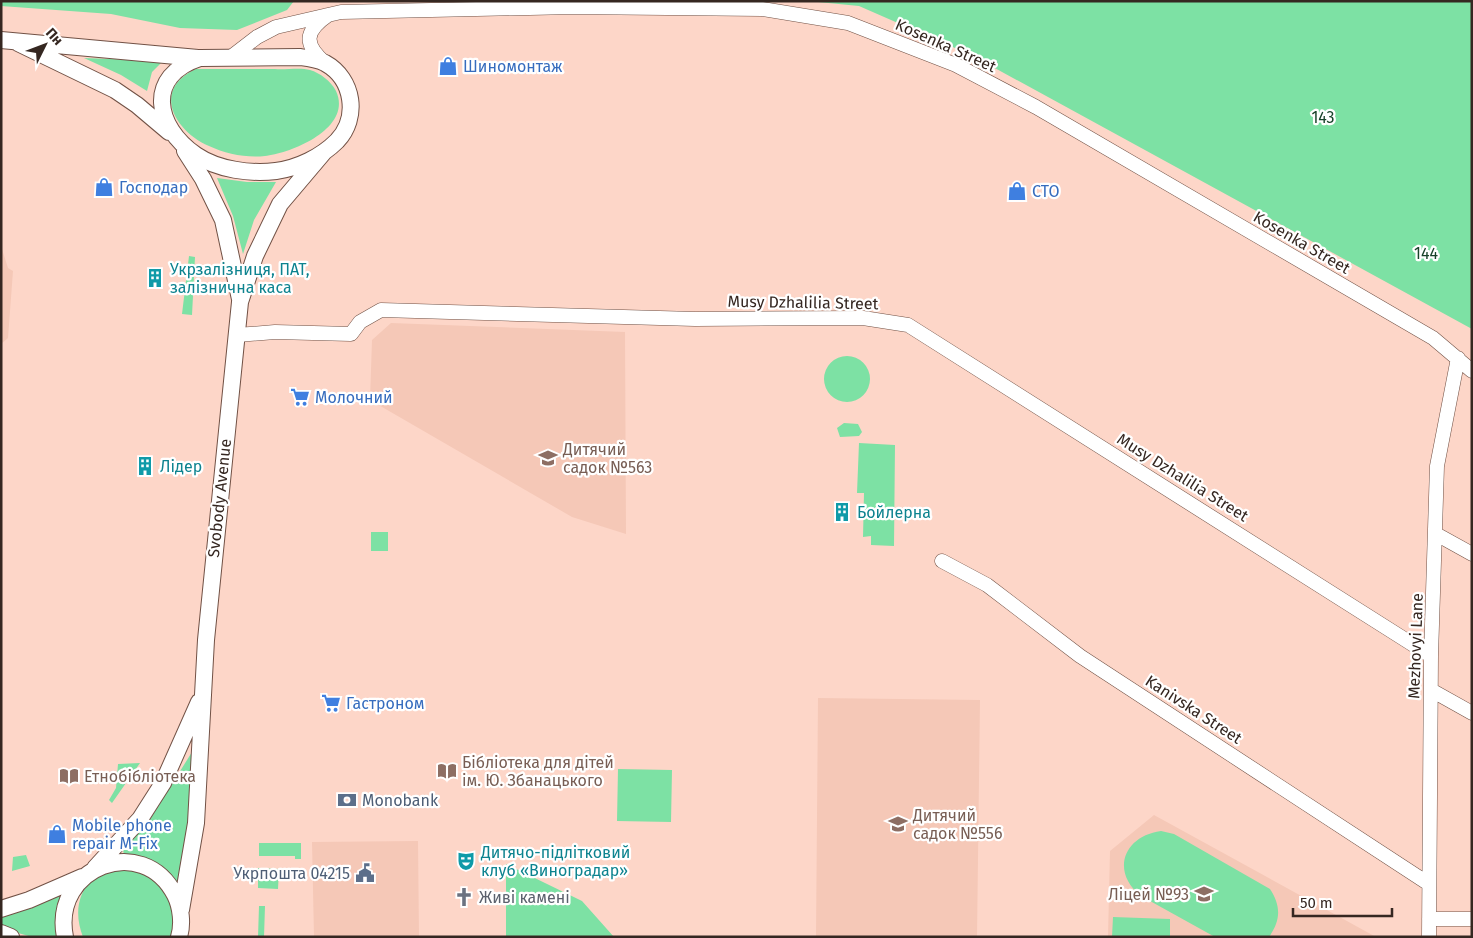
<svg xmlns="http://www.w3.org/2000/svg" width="1473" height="938" font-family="'Fira Sans',sans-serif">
<rect width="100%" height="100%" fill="#fdd6c8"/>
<path fill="#f5c8b7" d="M 1,246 L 8,268 L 13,271 L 8,338 L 1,344 Z
M 391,323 L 625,332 L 626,534 L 572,517 L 370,400 L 372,340 Z
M 818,698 L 980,700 L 977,937 L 816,937 Z
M 1154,815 L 1376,937 L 1108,937 L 1110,851 Z
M 418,841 L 419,937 L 314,937 L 312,842 Z"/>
<path fill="#7de1a4" d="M 1,1 L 294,1 L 287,10 L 237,30 L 180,28 L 111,14 L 1,6 Z
M 808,1 L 1472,1 L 1472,329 L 971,55 L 859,6 Z
M 84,58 L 163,61 L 152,72 L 147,91 L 121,75 Z
M 196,69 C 222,69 249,69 275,69 C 286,70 300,67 310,70 C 320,73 331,81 336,91 C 353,128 292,153 265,156 C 246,158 226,154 209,146 C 174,131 151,89 196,69 Z
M 217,178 L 247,182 L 276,182 L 254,220 L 243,254 L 233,216 Z
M 189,256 L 195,257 L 192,315 L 182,314 Z
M824 379a23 23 0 1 1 46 0a23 23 0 1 1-46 0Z
M 844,423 L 858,424 L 862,432 L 859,436 L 840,437 L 837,428 Z
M 859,443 L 895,445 L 894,546 L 871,545 L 871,536 L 863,537 L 864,493 L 857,493 Z
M 371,532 L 388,532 L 388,551 L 371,551 Z
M 192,752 L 197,754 L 179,888 C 166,868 149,856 124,855 L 123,850 L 149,821 Z
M 140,763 L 112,803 L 109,800 L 116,788 L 118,764 Z
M 618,769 L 672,770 L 671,822 L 617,821 Z
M 1161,831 L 1174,834 L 1270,889 C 1281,906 1281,920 1269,937 L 1215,937 L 1141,896 C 1110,871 1124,836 1161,831 Z
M 259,843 L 301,843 L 301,859 L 295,859 L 295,856 L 259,856 Z
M 26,855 L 30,866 L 12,871 L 13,857 Z
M 506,864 L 582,901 L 614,937 L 506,937 Z
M 117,866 L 158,876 L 176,916 L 171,937 L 83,937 C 75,917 76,894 93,879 C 99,873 110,870 117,866 Z
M 258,868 L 279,869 L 278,889 L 258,888 Z
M 66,889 C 57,906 54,918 57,937 L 32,937 L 1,928 L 1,915 Z
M 259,906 L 265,906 L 264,937 L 258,937 Z
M 1113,917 L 1170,919 L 1170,937 L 1112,937 Z"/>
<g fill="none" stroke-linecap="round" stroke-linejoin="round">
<g stroke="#715145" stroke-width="15">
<path id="minor" d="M 231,57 L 257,37 L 276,27 L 341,12 L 572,7 L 762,9 L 848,23 L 956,65 L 1036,107 L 1433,338 L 1472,371
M 325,63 C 303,44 305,31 328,15
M 237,335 L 275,332 L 351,334 L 360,322 L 381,310 L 695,319 L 863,318 L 908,325 L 1431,656
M 1436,534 L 1472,554
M 942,561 L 987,585 L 1080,656 L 1429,884
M 1431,690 L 1472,713
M 1429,919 L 1472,919
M 1429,937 L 1431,656 L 1437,466 L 1458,358"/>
</g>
<g stroke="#715145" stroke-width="18">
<path id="tertiary" d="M 1,40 L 198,58
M 18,43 L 115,90 L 137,105 L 169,132
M 300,57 C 308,58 317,59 325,63 C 354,79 359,118 337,141 C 321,157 298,168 276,171 C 251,174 218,170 196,155 C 155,127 145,76 200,58 Z
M 185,151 L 203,179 L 223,220 L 240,299
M 95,868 L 140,819 L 163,783 L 199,702
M 1,909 L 29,900 L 82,877
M 181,910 L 196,823 L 206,640 L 240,302 L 255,256 L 280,204 L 324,152
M 1,933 L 11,937
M 65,937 C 51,867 143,832 175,895 C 181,907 183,924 179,937"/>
</g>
<use href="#minor" stroke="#fff" stroke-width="14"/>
<use href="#tertiary" stroke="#fff" stroke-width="16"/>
</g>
<defs>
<g id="shop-bare" transform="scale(1.5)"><path d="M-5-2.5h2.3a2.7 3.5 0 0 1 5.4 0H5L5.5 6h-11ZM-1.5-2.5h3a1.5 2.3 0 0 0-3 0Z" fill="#3f7fe0" stroke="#fff" stroke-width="2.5" paint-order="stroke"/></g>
<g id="building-bare" transform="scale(1.5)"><path d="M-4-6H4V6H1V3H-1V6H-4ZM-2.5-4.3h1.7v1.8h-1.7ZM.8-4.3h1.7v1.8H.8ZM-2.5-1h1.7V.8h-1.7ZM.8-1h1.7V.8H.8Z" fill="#0f9aa8" stroke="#fff" stroke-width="2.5" paint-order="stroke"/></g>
<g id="supermarket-bare" transform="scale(1.5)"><path d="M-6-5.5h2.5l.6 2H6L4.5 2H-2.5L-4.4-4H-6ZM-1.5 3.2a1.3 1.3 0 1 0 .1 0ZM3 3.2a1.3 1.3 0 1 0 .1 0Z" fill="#3f7fe0" stroke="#fff" stroke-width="2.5" paint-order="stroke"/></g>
<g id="school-bare" transform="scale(1.5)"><path d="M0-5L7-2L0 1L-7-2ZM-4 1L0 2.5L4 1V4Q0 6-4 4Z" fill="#8d6e63" stroke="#fff" stroke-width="2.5" paint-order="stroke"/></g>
<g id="library-bare" transform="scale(1.5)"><path d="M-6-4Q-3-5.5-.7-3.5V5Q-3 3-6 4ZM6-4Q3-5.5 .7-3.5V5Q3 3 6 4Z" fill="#8d6e63" stroke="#fff" stroke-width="2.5" paint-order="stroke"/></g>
<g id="bank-bare" transform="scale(1.5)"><path d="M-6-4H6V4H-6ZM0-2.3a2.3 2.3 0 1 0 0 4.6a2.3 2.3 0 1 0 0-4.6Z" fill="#5c6f8a" stroke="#fff" stroke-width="2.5" paint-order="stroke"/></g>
<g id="theatre-bare" transform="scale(1.5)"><path d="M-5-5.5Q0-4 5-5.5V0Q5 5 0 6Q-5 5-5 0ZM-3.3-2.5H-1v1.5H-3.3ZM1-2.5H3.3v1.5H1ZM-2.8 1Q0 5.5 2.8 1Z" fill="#0f9aa8" stroke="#fff" stroke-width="2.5" paint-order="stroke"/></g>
<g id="civic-bare" transform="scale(1.5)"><path d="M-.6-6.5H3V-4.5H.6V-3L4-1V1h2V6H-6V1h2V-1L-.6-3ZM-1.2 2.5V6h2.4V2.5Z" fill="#5c6f8a" stroke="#fff" stroke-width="2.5" paint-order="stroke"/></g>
<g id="church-bare" transform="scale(1.5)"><path d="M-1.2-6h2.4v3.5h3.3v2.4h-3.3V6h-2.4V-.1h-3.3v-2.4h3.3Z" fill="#6b7280" stroke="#fff" stroke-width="2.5" paint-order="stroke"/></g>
</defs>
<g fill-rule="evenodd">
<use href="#shop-bare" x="448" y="66"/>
<use href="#shop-bare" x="104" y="187"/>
<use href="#shop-bare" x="1017" y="191"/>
<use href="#building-bare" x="155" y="278"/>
<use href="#supermarket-bare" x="300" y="397"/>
<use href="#school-bare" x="548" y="458"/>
<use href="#building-bare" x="145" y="466"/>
<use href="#building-bare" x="842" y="512"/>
<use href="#supermarket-bare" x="331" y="703"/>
<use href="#library-bare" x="447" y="771"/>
<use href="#library-bare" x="69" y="776"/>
<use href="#bank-bare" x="347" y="800"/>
<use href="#school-bare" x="898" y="824"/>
<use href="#shop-bare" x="57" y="834"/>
<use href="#theatre-bare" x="466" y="861"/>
<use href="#civic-bare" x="365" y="873"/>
<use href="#school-bare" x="1204" y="894"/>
<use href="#church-bare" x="464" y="897"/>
</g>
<g text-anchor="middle" stroke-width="4.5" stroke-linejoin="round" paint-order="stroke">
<g font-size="16" fill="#352721" stroke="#fff">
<text transform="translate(946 45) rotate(24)" y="6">Kosenka Street</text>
<text transform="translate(1302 242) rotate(30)" y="6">Kosenka Street</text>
<text transform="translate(803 302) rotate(1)" y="6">Musy Dzhalilia Street</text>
<text transform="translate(1183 477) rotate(32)" y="6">Musy Dzhalilia Street</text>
<text transform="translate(219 498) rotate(-84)" y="6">Svobody Avenue</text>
<text transform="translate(1415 646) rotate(-88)" y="6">Mezhovyi Lane</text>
<text transform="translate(1194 709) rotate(33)" y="6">Kanivska Street</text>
</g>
<g font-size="16" fill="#366cbe" stroke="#fff" text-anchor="start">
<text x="463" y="72">Шиномонтаж</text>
<text x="119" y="193">Господар</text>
<text x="1032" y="197">СТО</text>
<text x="315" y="403">Молочний</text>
<text x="346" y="709">Гастроном</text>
<text x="72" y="831">Mobile phone<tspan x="72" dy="18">repair M-Fix</tspan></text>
</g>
<g font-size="16" fill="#18432a" stroke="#fff">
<text x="1323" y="123">143</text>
<text x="1426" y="259">144</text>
</g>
<g font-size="16" fill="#0d838f" stroke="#fff" text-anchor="start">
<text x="170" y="275">Укрзалізниця, ПАТ,<tspan x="170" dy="18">залізнична каса</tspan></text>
<text x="160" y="472">Лідер</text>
<text x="857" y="518">Бойлерна</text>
<text x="481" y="858">Дитячо-підлітковий<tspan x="481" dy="18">клуб «Виноградар»</tspan></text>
</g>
<g font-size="16" fill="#785e54" stroke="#fff" text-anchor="start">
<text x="563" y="455">Дитячий<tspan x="563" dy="18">садок №563</tspan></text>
<text x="462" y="768">Бібліотека для дітей<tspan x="462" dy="18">ім. Ю. Збанацького</tspan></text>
<text x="84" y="782">Етнобібліотека</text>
<text x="913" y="821">Дитячий<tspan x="913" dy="18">садок №556</tspan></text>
<text x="1189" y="900" text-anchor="end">Ліцей №93</text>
</g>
<g font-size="16" fill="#4e5e75" stroke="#fff" text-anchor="start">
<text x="362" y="806">Monobank</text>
<text x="350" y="879" text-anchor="end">Укрпошта 04215</text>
</g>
<g font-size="16" fill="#5b616d" stroke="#fff" text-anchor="start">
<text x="479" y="903">Живі камені</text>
</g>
</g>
<rect width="1473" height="938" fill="none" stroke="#352721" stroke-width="5"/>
<g transform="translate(45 45) rotate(48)" stroke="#ffffff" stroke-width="4" paint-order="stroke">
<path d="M0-4L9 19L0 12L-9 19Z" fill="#352721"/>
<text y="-8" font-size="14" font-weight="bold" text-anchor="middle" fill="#352721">Пн</text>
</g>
<path d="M1293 908v8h99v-8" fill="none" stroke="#352721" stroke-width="2.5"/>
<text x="1300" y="908" font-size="15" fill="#352721" stroke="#ffffff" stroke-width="4" paint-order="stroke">50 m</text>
</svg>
